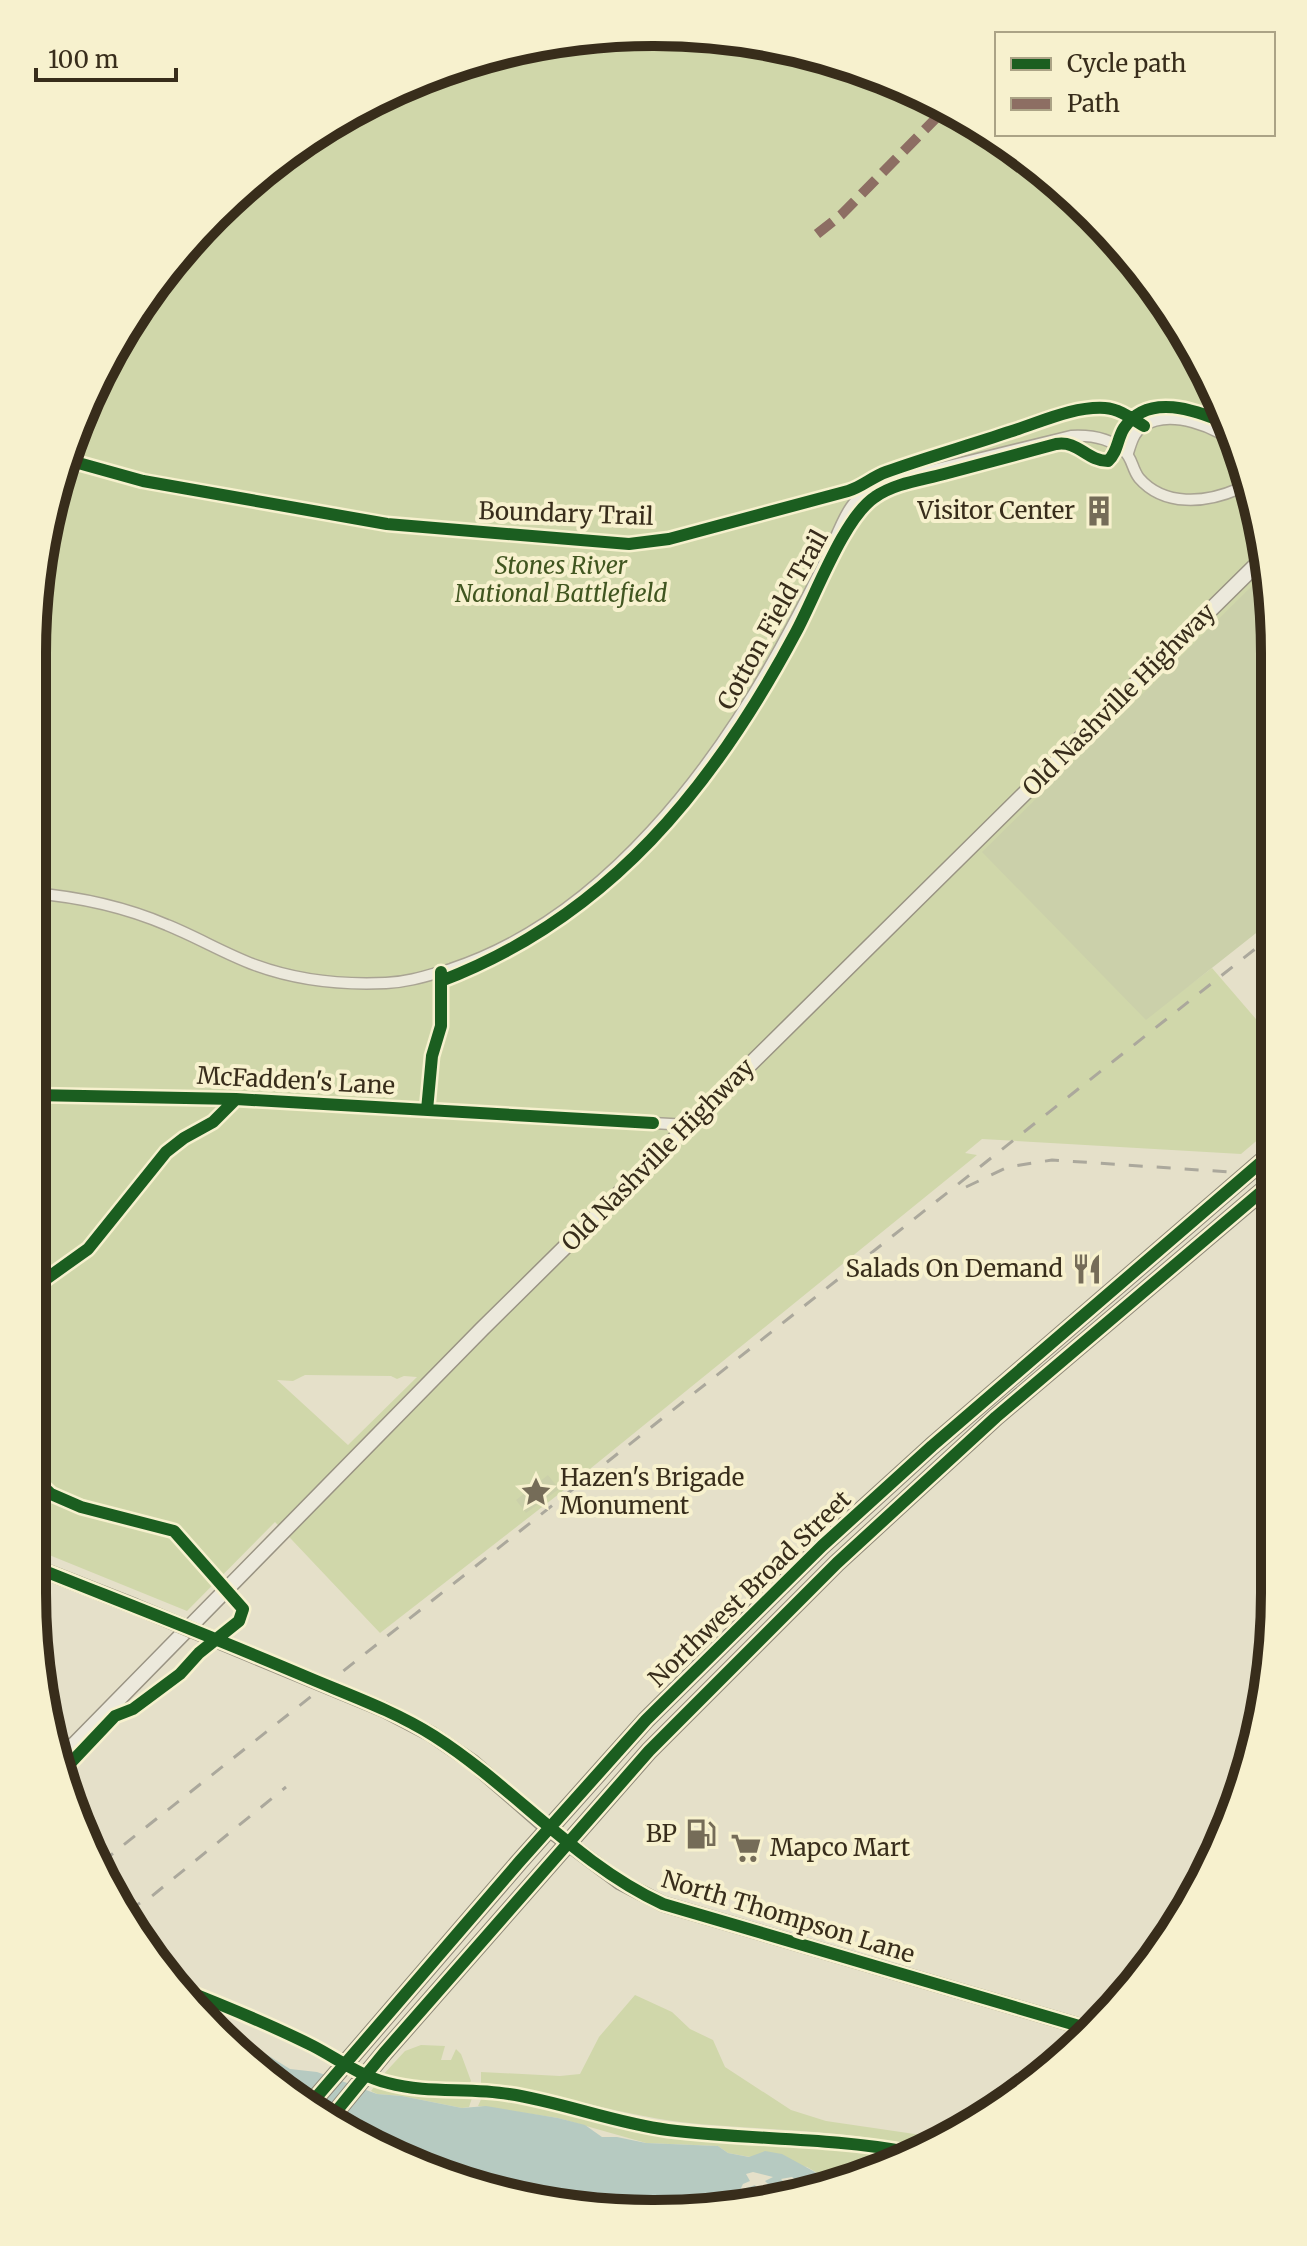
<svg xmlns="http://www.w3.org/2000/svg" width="1307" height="2246" font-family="Merriweather,serif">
<rect width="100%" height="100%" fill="#e5e0c9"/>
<path fill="#d0d7aa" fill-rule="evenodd" d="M 653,32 L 774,44 L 891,79 L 998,136 L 1093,214 L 1191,342 L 1242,454 L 1273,607 L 1253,587 L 1145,1019 L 1212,968 L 1274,1040 L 1274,1126 L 1241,1154 L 982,1139 L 965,1153 L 977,1155 L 564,1490 L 380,1633 L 275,1522 L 187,1611 L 32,1548 L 33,612 L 65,454 L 136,309 L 214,214 L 308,137 L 415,79 L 532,44 ZM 305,1375 L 391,1376 L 397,1379 L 404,1376 L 417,1377 L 348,1445 L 277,1380 L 293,1381 Z
M 635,1995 L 672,2012 L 690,2029 L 713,2040 L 725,2067 L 791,2110 L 826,2121 L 935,2137 L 917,2147 C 840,2128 758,2131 680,2122 C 613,2114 550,2089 481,2088 L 481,2072 L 560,2076 L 580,2074 L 599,2037 Z
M 421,2045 L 445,2046 L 441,2060 L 451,2060 L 456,2049 L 461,2054 L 471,2081 L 466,2088 L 410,2085 L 381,2077 L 405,2051 Z
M 377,2083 L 415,2092 L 456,2094 L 472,2098 L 469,2107 L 462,2108 L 402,2096 L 377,2094 L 371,2091 Z
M 483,2095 L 584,2113 L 631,2129 L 688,2136 L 841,2147 L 901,2155 L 848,2182 L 826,2178 L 807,2167 L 728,2153 L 718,2146 L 646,2143 L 558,2118 L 478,2106 Z
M 442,2170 L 573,2201 L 492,2193 Z"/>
<path fill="#cbd0aa" d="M 1252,586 L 1273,607 L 1274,612 L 1274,919 L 1146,1020 L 982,852 Z
M 548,1475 L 559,1489 L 526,1513 L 516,1500 Z"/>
<path fill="#b6cac1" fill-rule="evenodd" d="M 224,2030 L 233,2034 L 238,2044 L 251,2045 L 290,2069 L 317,2072 L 377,2094 L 402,2096 L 462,2108 L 486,2106 L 558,2118 L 585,2125 L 602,2137 L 617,2137 L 646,2143 L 718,2146 L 728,2153 L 749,2157 L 765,2151 L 782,2154 L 826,2178 L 844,2183 L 816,2188 L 812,2182 L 798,2182 L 792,2177 L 781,2179 L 785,2183 L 779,2184 L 788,2194 L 778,2196 L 772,2190 L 769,2192 L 769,2198 L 757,2200 L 754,2195 L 744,2202 L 731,2195 L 728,2200 L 735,2204 L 694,2213 L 583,2202 L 504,2180 L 441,2169 L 308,2109 ZM 753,2172 L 773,2177 L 765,2181 L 769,2185 L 766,2187 L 765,2195 L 761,2195 L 755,2185 L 744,2189 L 744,2194 L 739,2192 L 743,2184 L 750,2181 L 746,2174 Z"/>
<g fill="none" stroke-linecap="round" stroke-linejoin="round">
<g stroke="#a9a493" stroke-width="13">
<path id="minor" d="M 1128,453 C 1131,443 1134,432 1143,426 C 1171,408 1217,427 1238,446
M 33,893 C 79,897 125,907 167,925 C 197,937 225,954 255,965 C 296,980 343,985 386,983 C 409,982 429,975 451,969 C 605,918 719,765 792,626 C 805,602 818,576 830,551 C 836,537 842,520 851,507 C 859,495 871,488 884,482 L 1071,436 C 1089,435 1110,438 1124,451 C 1132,457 1132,469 1139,478 C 1164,507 1206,503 1238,489 L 1245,467
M 33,1095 L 236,1099 L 688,1125"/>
</g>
<g stroke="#999383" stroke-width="17">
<path id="secondary" d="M 32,1566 L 134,1606
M 385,1710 L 431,1734 L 472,1762 L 549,1829 L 620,1882 L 663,1904 L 1086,2028
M 60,1759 L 482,1329 L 1263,558"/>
</g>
<g stroke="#8f897a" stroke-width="19">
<path id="primary" d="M 307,2108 L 520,1861 L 646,1720 L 822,1546 L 932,1446 L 1274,1151
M 330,2119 L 384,2053 L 649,1751 L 837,1563 L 996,1417 L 1274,1181"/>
</g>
<use href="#minor" stroke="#ece9dc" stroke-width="10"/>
<use href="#secondary" stroke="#ece9dc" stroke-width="14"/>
<use href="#primary" stroke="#e4e0cc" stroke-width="16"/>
<path stroke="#aba89c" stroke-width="3" stroke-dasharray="14 14" stroke-linecap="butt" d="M 966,1187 L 1008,1167 L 1052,1160 L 1274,1175
M 102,1862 L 1274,934
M 128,1910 L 152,1896 L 286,1787"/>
<g stroke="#999383" stroke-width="17" stroke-linecap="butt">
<path id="secondary-bridge" d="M 134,1606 L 385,1710"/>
</g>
<use href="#secondary-bridge" stroke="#ece9dc" stroke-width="14"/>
<path stroke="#8d6e63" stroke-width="10" stroke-dasharray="20 10" stroke-linecap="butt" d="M 817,234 L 841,215 L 946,108"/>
<g stroke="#f7f1ce" stroke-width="17">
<path id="cycleway" d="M 64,459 L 143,481 L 387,524 L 629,544 L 669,539 L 848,491 C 862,487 872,477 886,472 C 927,457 968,446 1009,432 C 1039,423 1073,406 1105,408 C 1119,409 1131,418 1144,426
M 441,981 C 609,917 714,786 796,632 C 815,597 844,517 875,497 C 895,483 922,480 944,474 C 981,464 1018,454 1056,444 C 1078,440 1087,461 1108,461 C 1118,452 1117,439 1124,428 C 1148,392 1196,410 1228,424
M 33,1095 L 236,1099 L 653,1123
M 427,1110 L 432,1056 L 441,1026 L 441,972
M 32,1289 L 88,1249 L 166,1152 L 184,1138 L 213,1122 L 236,1099
M 32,1476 L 51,1494 L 81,1507 L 174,1531 L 243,1609 L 239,1621 L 199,1653 L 180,1674 L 133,1709 L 115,1716 L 62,1772
M 32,1566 C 122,1602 213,1637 302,1675 C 346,1694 393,1710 434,1736 C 514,1787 576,1864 663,1904 L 1086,2028
M 179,1988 C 225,2006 269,2024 313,2046 C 338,2059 360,2076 388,2083 C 428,2094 468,2087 509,2094 C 562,2102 614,2123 668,2130 C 748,2140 829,2137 908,2152
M 307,2108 L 520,1861 L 646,1720 L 822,1546 L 932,1446 L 1274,1151
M 330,2119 L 384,2053 L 649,1751 L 837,1563 L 996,1417 L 1274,1181"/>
</g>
<use href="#cycleway" stroke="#1b5e20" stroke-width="12"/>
</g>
<defs>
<g id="building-bare" transform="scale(2.4)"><path d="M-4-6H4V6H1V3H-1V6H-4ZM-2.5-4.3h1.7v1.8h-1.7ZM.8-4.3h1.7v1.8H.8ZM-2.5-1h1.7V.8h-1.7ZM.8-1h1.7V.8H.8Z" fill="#756c58" stroke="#f7f1ce" stroke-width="2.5" paint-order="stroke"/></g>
<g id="restaurant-bare" transform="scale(2.4)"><path d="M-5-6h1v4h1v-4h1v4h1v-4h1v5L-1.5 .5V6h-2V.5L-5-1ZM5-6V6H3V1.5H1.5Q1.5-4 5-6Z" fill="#756c58" stroke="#f7f1ce" stroke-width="2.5" paint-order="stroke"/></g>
<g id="sight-bare" transform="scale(2.4)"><path d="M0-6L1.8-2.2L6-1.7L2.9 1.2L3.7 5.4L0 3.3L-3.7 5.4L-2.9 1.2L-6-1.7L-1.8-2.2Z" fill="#756c58" stroke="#f7f1ce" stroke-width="2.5" paint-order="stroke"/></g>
<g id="fuel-bare" transform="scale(2.4)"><path d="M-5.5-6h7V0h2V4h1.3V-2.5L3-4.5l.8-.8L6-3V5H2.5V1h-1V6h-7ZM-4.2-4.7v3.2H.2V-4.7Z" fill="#756c58" stroke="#f7f1ce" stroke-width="2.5" paint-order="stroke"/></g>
<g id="supermarket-bare" transform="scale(2.4)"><path d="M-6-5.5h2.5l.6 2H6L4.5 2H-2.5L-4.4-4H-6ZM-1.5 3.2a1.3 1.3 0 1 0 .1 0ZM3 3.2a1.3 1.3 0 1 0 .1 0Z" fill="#756c58" stroke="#f7f1ce" stroke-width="2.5" paint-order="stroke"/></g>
</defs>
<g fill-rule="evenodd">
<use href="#building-bare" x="1099" y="511"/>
<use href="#restaurant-bare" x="1087" y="1269"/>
<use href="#sight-bare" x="536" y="1492"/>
<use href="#fuel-bare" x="701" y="1834"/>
<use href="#supermarket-bare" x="746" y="1848"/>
</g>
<g text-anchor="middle" stroke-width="8" stroke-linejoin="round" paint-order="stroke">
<g font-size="24" fill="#382d1b" stroke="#f7f1ce" text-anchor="end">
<text x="1075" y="519">Visitor Center</text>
<text x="1063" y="1277">Salads On Demand</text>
<text x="560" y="1486" text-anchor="start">Hazen's Brigade<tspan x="560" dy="28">Monument</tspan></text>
<text x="677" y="1842">BP</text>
<text x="770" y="1856" text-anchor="start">Mapco Mart</text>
</g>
<g font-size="24" fill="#382d1b" stroke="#f7f1ce">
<text transform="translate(566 514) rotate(2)" y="8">Boundary Trail</text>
<text transform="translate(773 620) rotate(-61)" y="8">Cotton Field Trail</text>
<text transform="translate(1119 700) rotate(-45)" y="8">Old Nashville Highway</text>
<text transform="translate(296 1081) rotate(3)" y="8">McFadden's Lane</text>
<text transform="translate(658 1155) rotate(-45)" y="8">Old Nashville Highway</text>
<text transform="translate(750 1589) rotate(-44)" y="8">Northwest Broad Street</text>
<text transform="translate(788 1917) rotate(17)" y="8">North Thompson Lane</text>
</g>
<g font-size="24" font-style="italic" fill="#415620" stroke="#f7f1ce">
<text x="561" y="574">Stones River<tspan x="561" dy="28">National Battlefield</tspan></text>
</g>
</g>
<path d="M0 0H1307V2246H0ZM653 46H654A607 607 0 0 1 1261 653V1593A607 607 0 0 1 654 2200H653A607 607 0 0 1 46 1593V653A607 607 0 0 1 653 46Z" fill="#f7f1ce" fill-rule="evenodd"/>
<path fill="none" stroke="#382d1b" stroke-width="10" d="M653 46H654A607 607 0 0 1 1261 653V1593A607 607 0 0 1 654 2200H653A607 607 0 0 1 46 1593V653A607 607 0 0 1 653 46Z"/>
<rect x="995" y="32" width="280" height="104" fill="#f7f1ce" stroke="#aba386" stroke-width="2"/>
<rect x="1011" y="58" width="40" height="12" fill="#1b5e20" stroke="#aba386" stroke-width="2"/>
<text x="1067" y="72" font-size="24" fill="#382d1b">Cycle path</text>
<rect x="1011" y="98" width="40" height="12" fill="#8d6e63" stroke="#aba386" stroke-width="2"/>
<text x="1067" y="112" font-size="24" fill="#382d1b">Path</text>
<path d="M36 68v12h140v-12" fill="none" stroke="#382d1b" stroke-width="4"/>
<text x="48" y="68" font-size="24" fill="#382d1b" stroke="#f7f1ce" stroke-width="6" paint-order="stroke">100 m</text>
</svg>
